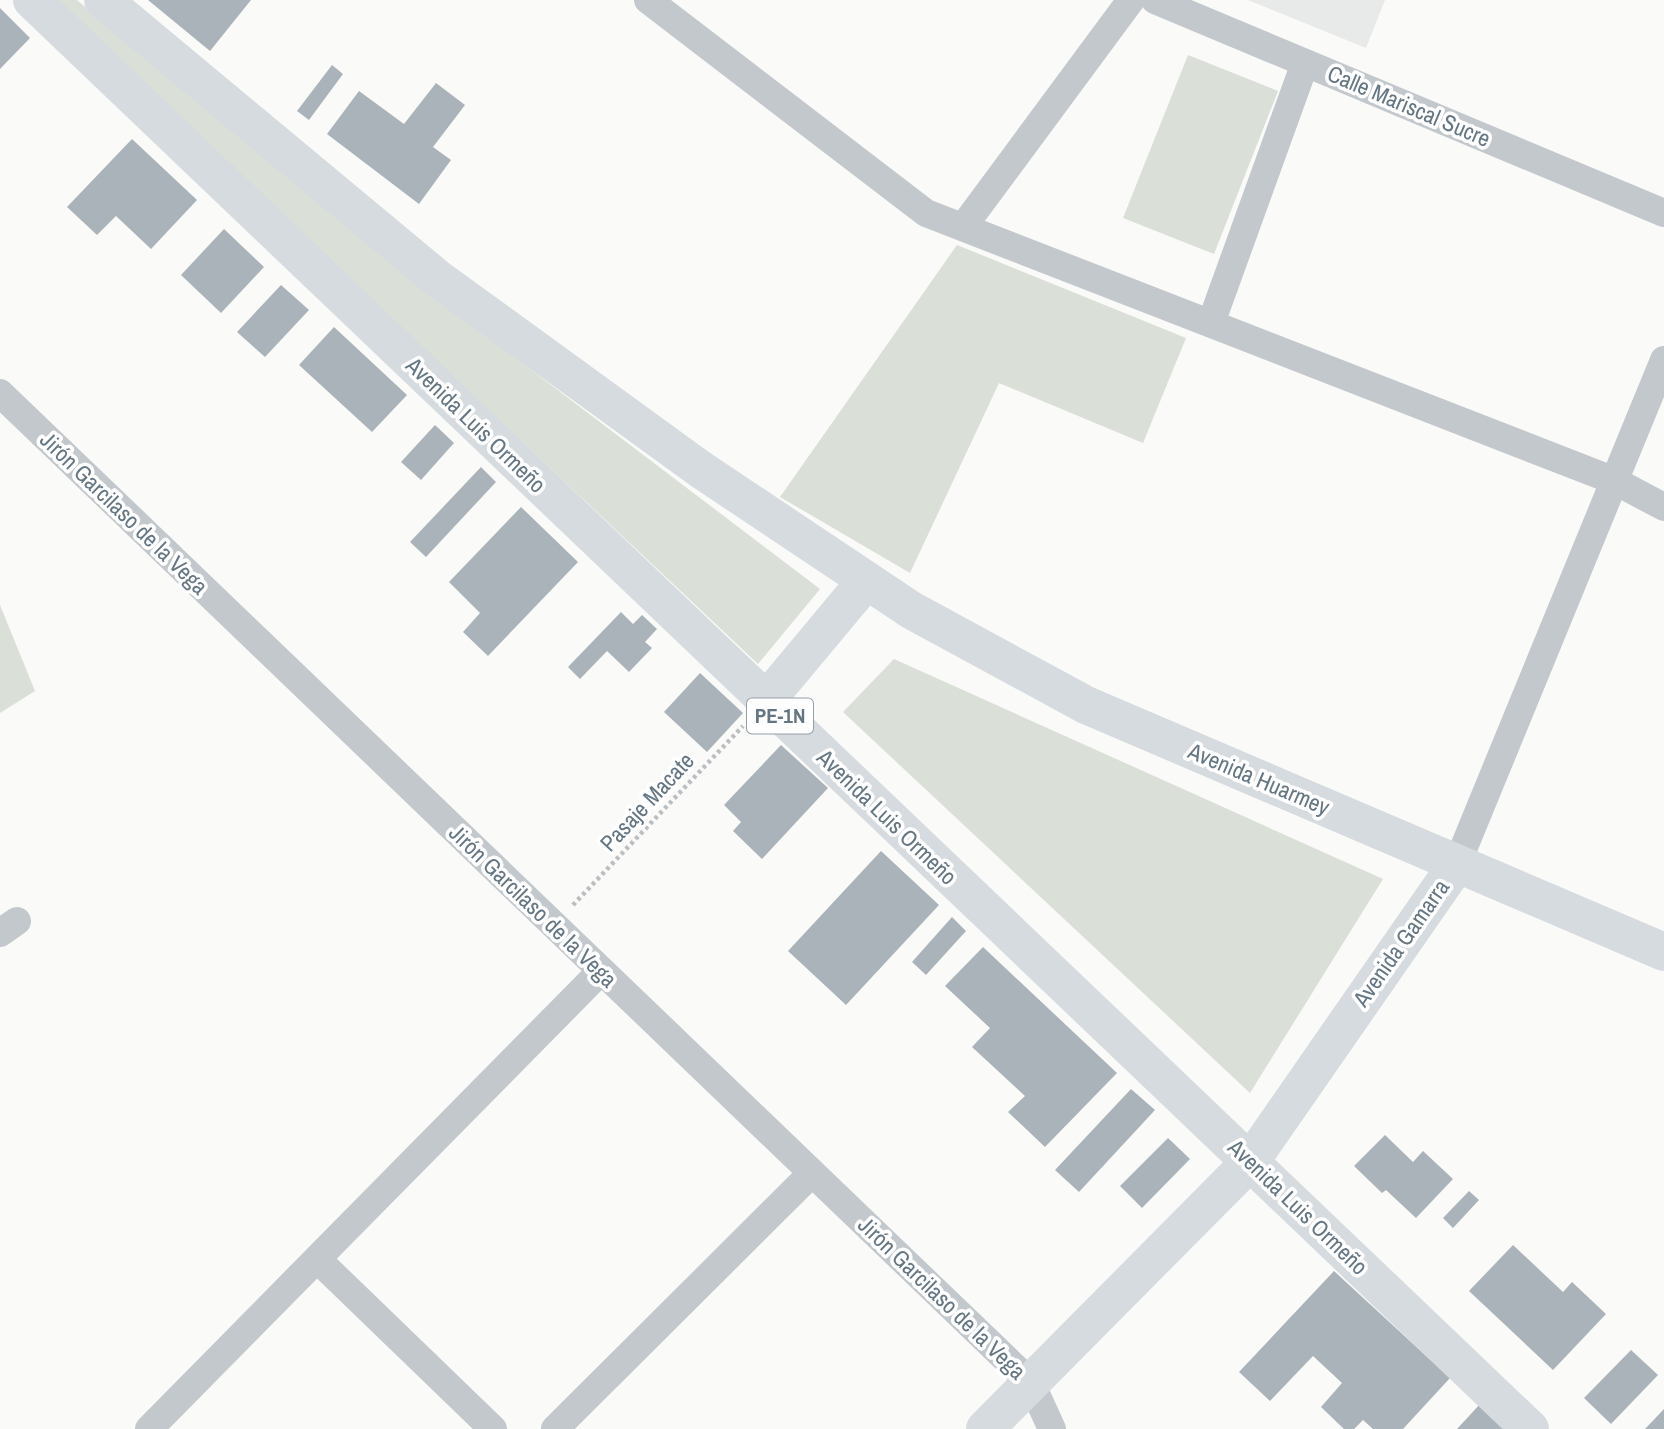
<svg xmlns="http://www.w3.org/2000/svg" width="1664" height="1429" font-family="'Archivo Narrow',sans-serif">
<rect width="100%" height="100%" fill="#fafaf8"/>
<path fill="#e8e9e9" d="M 1248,0 L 1385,0 L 1366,48 Z"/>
<path fill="#dadfd7" d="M 54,0 L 77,0 L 414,281 L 820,589 L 758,664 Z
M 1188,55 L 1278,91 L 1214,254 L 1123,218 Z
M 957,245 L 1186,338 L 1143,443 L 999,383 L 910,573 L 780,497 Z
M 0,605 L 35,691 L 0,713 Z
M 894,659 L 1383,879 L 1250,1093 L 843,712 Z"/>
<path fill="#aab3b9" d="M 148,0 L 251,0 L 210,51 Z
M 0,8 L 30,38 L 0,69 Z
M 332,65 L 343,74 L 309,120 L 297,111 Z
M 436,83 L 465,105 L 433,147 L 451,160 L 419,204 L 327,134 L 359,91 L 404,124 Z
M 132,139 L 197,200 L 151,249 L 116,216 L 97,235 L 67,207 Z
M 224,229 L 264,267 L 221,313 L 181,275 Z
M 281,285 L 309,310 L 265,357 L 237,332 Z
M 334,327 L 407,395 L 372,432 L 299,365 Z
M 435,425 L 454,443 L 421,480 L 401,462 Z
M 481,467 L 496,482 L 426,557 L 410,542 Z
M 521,507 L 578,562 L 488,656 L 463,632 L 480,613 L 449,582 Z
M 621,612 L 633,624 L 642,615 L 657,629 L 645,642 L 652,648 L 629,672 L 607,651 L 580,679 L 568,667 Z
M 700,673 L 743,713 L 707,752 L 664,712 Z
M 781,745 L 828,788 L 762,859 L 733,831 L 741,822 L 724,805 Z
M 881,851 L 939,905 L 846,1005 L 788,951 Z
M 952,917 L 966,931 L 926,975 L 912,962 Z
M 983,947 L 1117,1073 L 1045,1147 L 1008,1112 L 1025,1096 L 972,1047 L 990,1028 L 945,986 Z
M 1131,1089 L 1155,1110 L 1079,1192 L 1055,1170 Z
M 1385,1135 L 1413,1162 L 1423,1151 L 1453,1179 L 1416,1218 L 1386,1190 L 1382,1193 L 1354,1166 Z
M 1168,1138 L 1190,1159 L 1142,1208 L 1120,1186 Z
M 1469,1191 L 1479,1200 L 1453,1228 L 1443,1218 Z
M 1513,1245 L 1563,1292 L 1572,1282 L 1606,1314 L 1553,1370 L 1469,1291 Z
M 1334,1271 L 1450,1378 L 1403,1429 L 1373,1429 L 1363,1420 L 1354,1429 L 1344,1429 L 1321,1407 L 1342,1383 L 1313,1356 L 1270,1401 L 1239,1372 Z
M 1631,1350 L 1658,1375 L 1611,1424 L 1584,1398 Z
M 1481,1403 L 1509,1429 L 1457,1429 Z
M 1664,1409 L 1664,1429 L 1645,1429 Z"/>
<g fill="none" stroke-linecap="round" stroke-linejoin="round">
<path stroke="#bbbfc2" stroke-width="4.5" stroke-dasharray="3.5 3.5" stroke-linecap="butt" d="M 573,905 L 743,726"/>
<path stroke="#c3c8cc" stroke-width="28" d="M 648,0 L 926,213 L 1615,481 L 1664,507
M 1155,0 L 1664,213
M 963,227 L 1131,0
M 1211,323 L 1305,63
M 0,393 L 1031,1383 L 1052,1429
M 1457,864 L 1664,360
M 0,933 L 17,921
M 317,1259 L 493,1429
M 149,1429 L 601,971
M 555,1429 L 812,1173"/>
<path stroke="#d6dbdf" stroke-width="38" d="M 985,1429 L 1250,1162 L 1457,864"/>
<path stroke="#d6dbdf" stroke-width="38" d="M 32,0 L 1530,1429
M 103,0 L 437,278 L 700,469 L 911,610 L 1086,705 L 1664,952
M 765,702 L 866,581"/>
</g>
<g text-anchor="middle" stroke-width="7" stroke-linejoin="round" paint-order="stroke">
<rect fill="#fff" stroke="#939fa8" stroke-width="2" x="747" y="698.5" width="66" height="35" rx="5"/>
<g font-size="21" font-weight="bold" fill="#657683">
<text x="780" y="723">PE-1N</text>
</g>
<g font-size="23" fill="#657683" stroke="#fff">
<text transform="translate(1409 106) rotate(23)" y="8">Calle Mariscal Sucre</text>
<text transform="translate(476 425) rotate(44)" y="8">Avenida Luis Ormeño</text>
<text transform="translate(124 513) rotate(44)" y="8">Jirón Garcilaso de la Vega</text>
<text transform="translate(1259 779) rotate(23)" y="8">Avenida Huarmey</text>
<text transform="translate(647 802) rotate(-47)" y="8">Pasaje Macate</text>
<text transform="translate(887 817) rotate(44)" y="8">Avenida Luis Ormeño</text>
<text transform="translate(533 906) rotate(44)" y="8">Jirón Garcilaso de la Vega</text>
<text transform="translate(1401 943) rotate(-55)" y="8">Avenida Gamarra</text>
<text transform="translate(1298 1207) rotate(44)" y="8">Avenida Luis Ormeño</text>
<text transform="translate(942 1298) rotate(44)" y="8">Jirón Garcilaso de la Vega</text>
</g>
</g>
</svg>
